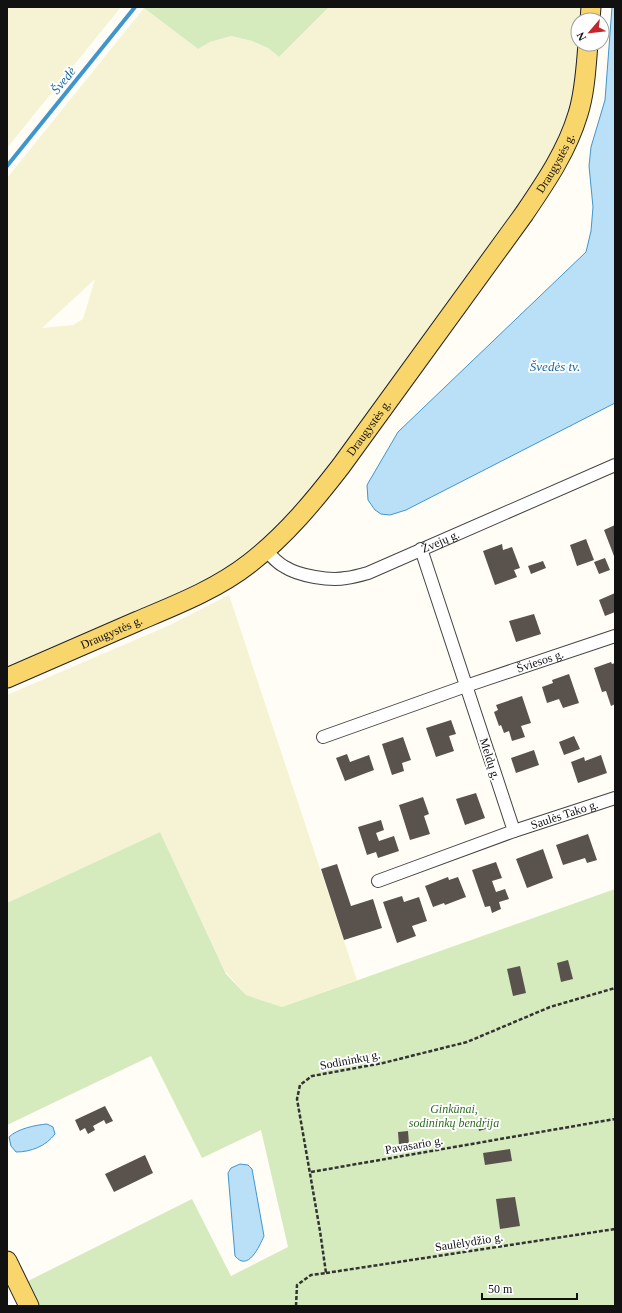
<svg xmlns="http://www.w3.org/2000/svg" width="622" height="1313" font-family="Georgia,serif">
<rect width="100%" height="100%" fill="#fffdf5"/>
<path fill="#f6f3d4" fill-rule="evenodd" d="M 7,7 L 121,7 L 7,148 Z
M 329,7 L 582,7 L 582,20 L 578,20 L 578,44 L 580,44 L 573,100 L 555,146 L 539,179 L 364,419 L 316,484 L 276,527 L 248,553 L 227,567 L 193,587 L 7,666 L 7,178 L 144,8 L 198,49 L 210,42 L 231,36 L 252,41 L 268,48 L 279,57 ZM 95,279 L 83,319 L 73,325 L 42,328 Z
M 229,595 L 357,980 L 282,1007 L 246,995 L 225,971 L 160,832 L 7,903 L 7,695 L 170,625 Z"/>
<path fill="#d5ebbd" d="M 145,7 L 329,7 L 279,57 L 268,48 L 252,41 L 231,36 L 210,42 L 198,49 L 144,8 Z
M 160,832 L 226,974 L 246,995 L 282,1007 L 615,889 L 615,1306 L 40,1306 L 28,1281 L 192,1199 L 231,1276 L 288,1247 L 261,1130 L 202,1158 L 151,1056 L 7,1125 L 7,903 Z"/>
<path fill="#b9e0f7" stroke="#3f96cf" d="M 612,7 L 615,7 L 615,403 L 406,510 L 390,515 L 381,514 L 375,510 L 368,500 L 367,485 L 398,432 L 586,252 L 591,231 L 593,207 L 589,166 L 591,147 L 605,100 Z
M 47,1124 L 53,1127 L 55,1134 C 46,1146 31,1152 16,1152 L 11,1146 L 9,1137 C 17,1129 35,1125 47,1124 Z
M 240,1164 L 248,1165 L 252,1169 L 264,1236 C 259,1247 248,1272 235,1256 L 228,1173 L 231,1168 Z"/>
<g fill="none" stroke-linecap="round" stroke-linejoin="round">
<path stroke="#3f96cf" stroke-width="4" d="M 7,166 L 135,7"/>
</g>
<path fill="#5a524d" d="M 615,525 L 615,555 L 614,556 L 604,530 Z
M 586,539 L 594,560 L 577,566 L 570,545 Z
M 502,544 L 503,550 L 512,547 L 520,568 L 514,570 L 517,577 L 495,585 L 483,551 Z
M 605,558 L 610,570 L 599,574 L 594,562 Z
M 543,561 L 546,568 L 531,574 L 528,566 Z
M 615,593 L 615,612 L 605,616 L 599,600 Z
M 534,614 L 541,634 L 516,642 L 509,621 Z
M 611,662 L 612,664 L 615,663 L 615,704 L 611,706 L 606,691 L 602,692 L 594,668 Z
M 569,674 L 579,703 L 563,708 L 559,699 L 547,703 L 542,687 L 553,683 L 552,680 Z
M 522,696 L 531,723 L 521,726 L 525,737 L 512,741 L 509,731 L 504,733 L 501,725 L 499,726 L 494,712 L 498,710 L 496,705 Z
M 451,720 L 456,734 L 449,736 L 454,751 L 436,757 L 426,728 Z
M 574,736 L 580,749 L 564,755 L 559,742 Z
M 403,737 L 411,760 L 402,763 L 404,771 L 392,775 L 382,744 Z
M 534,750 L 539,765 L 516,773 L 511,758 Z
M 347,754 L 350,762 L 369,755 L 374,770 L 345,781 L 336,758 Z
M 601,755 L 607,773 L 578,783 L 571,762 L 584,757 L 585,761 Z
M 476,793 L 485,818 L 465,825 L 456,799 Z
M 423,797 L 429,814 L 424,816 L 430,834 L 410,840 L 399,805 Z
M 381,820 L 384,830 L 376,833 L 379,841 L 394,836 L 399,851 L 378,858 L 376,852 L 367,855 L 358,827 Z
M 588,834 L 597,860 L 587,863 L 585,858 L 563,865 L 556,845 Z
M 543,849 L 553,878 L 527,888 L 516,859 Z
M 496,862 L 502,878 L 492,881 L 496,892 L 505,889 L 509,899 L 499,902 L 501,909 L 492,913 L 490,906 L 485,907 L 472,870 Z
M 337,864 L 351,906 L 373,899 L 382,928 L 344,940 L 321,869 Z
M 448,877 L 449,880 L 458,877 L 466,897 L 445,905 L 444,903 L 433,907 L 425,886 Z
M 402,896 L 404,902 L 419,897 L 427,921 L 412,926 L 416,936 L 397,943 L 383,902 Z
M 568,960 L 573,979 L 561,982 L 557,963 Z
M 520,966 L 526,993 L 513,996 L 507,969 Z
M 105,1106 L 113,1121 L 106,1124 L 104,1120 L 93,1126 L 95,1130 L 88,1134 L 85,1128 L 80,1131 L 75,1120 Z
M 487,1118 L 489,1128 L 479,1131 L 477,1121 Z
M 408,1131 L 409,1144 L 399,1145 L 398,1132 Z
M 510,1149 L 512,1161 L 485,1165 L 483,1153 Z
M 145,1155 L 153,1173 L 114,1192 L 105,1174 Z
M 515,1197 L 520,1226 L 500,1229 L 496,1199 Z"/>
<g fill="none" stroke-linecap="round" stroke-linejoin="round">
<g stroke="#444" stroke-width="14">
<g id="minor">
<path id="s1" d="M 266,550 C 272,557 277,563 285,567 C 299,576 330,581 346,578 C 354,577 361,575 368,573 L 615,465"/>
<path id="s2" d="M 323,737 L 466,686 L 615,636"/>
<path id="s3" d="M 514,831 L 615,798"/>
<path d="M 378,881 L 514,831 L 421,549"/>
</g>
</g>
<g stroke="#222" stroke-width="21">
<g id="primary">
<path d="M 590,20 L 591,7"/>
<path id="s4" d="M 7,678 C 51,659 94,640 138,621 C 176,605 217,589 250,563 C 286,535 314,501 341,466 L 524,214 C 545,183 567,151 578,114 C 585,92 586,67 588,44"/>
<path d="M 7,1261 L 29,1306"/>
</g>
</g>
<path stroke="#333" stroke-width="2.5" stroke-dasharray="4 2" stroke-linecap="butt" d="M 311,1172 L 615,1119
M 326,1273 L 615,1229
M 296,1306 L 297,1285 L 311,1275 L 326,1273 L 320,1231 L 297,1099 L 300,1085 L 312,1076 L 383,1063 L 467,1042 L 550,1007 L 615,988"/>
<use href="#minor" stroke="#fff" stroke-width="12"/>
<use href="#primary" stroke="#f9d66b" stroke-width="19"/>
</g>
<g text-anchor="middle" stroke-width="4" stroke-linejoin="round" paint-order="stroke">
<g font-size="12" fill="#111" stroke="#fff">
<text dy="4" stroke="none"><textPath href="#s4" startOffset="774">Draugystės g.</textPath></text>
<text dy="4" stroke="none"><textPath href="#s4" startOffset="450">Draugystės g.</textPath></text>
<text dy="4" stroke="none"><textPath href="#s1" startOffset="190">Žvejų g.</textPath></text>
<text dy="4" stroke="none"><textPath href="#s4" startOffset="114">Draugystės g.</textPath></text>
<text dy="4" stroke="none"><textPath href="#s2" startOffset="230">Šviesos g.</textPath></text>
<text transform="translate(490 759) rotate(72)" y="4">Meldų g.</text>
<text dy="4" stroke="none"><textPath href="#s3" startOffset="53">Saulės Tako g.</textPath></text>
<text transform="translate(350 1060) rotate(-11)" y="4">Sodininkų g.</text>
<text transform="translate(414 1145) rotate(-10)" y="4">Pavasario g.</text>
<text transform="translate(469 1242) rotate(-9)" y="4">Saulėlydžio g.</text>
</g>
<g font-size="12" font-style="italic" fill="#2f6b1f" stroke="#fff">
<text x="454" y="1113">Ginkūnai,<tspan x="454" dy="14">sodininkų bendrija</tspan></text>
</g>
<g font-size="13" font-style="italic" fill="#1768a6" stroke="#fff">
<text transform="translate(63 80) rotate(-51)" y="5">Švedė</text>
<text x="555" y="371">Švedės tv.</text>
</g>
</g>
<rect width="622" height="1313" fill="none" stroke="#111111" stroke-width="16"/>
<g transform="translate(590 32) rotate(242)"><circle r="19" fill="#ffffff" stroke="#a0a0a0"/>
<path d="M0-3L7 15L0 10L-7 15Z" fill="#c4262e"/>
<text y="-6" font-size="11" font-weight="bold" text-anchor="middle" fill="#111111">N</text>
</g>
<path d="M482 1293v6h95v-6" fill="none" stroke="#111111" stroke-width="2"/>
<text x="488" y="1293" font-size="12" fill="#111111" stroke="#ffffff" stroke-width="3" paint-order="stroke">50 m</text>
</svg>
